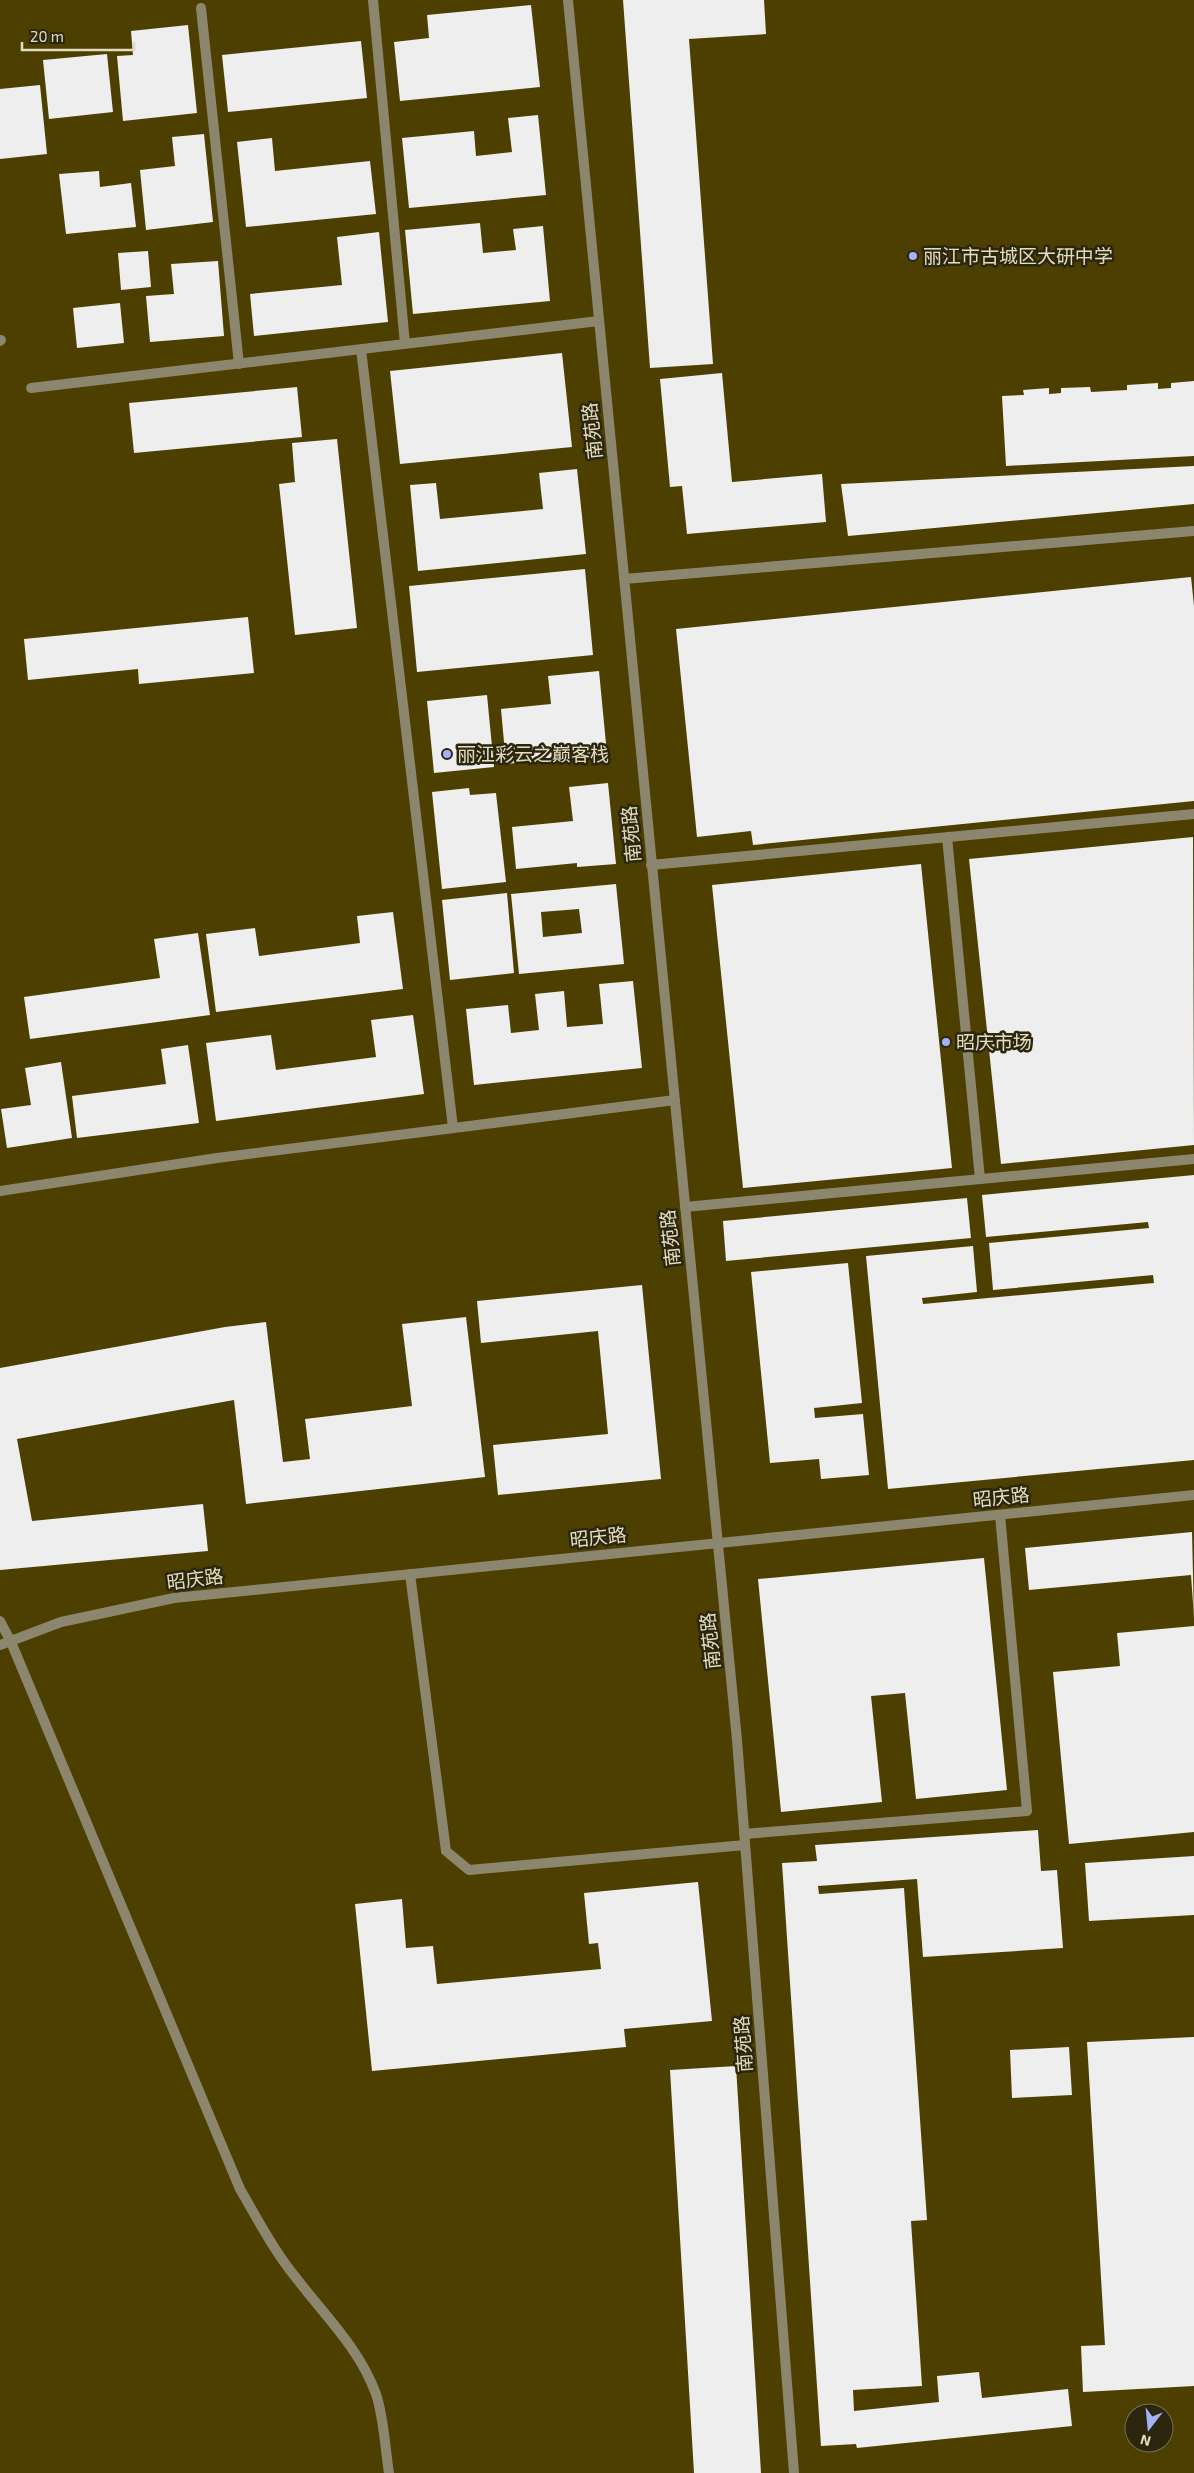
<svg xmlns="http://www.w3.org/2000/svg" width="1194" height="2473" font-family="'Exo 2','Noto Sans SC',sans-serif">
<rect width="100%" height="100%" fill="#4c3f00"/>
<path fill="#eee" fill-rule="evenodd" d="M 623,0 L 764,0 L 766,34 L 689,39 L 713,364 L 650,368 Z
M 531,5 L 540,87 L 400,101 L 394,42 L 429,38 L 427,15 Z
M 188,25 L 197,113 L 123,121 L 117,56 L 133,55 L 131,31 Z
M 361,41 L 367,98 L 228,112 L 222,55 Z
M 107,54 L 113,112 L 49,119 L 43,60 Z
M 40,85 L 47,154 L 0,159 L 0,89 Z
M 538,115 L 546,195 L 409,208 L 402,138 L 474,131 L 476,156 L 512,152 L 508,118 Z
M 204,134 L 213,222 L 146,230 L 140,170 L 175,166 L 172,137 Z
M 272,138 L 275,171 L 370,161 L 376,214 L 246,227 L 237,142 Z
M 99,171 L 100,187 L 131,183 L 136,227 L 66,234 L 59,174 Z
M 480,223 L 483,253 L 516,250 L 513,229 L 543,226 L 550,301 L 413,314 L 405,230 Z
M 379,232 L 388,322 L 254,336 L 250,294 L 342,285 L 337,237 Z
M 148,251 L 151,287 L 121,290 L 118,253 Z
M 218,261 L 224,336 L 150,342 L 146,296 L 174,294 L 171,264 Z
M 120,303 L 124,343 L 77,348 L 73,308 Z
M 562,353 L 572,447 L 400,464 L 390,371 Z
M 722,373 L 732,482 L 822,474 L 826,522 L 687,534 L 682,486 L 670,487 L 660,379 Z
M 1194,381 L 1194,456 L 1006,466 L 1002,396 L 1024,395 L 1023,390 L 1049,388 L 1049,394 L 1061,393 L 1061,388 L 1090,387 L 1091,392 L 1127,390 L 1127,385 L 1158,383 L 1158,389 L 1171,388 L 1171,383 Z
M 297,387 L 302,437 L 134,453 L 129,403 Z
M 337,439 L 357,628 L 295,635 L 279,484 L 295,482 L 292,443 Z
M 1194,466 L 1194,504 L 848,536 L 841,484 Z
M 577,469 L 586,554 L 418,571 L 410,485 L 436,483 L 440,519 L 543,509 L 539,473 Z
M 585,569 L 593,655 L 417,672 L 409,586 Z
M 1191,577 L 1194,606 L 1194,801 L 753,845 L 751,831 L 697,837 L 676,629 Z
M 248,617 L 254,673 L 139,684 L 138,669 L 28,680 L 24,639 Z
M 599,671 L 607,754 L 506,764 L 501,709 L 551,704 L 548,676 Z
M 487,695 L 494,767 L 434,773 L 427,701 Z
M 608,783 L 616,864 L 577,867 L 577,863 L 516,869 L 512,827 L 573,821 L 569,787 Z
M 469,788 L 470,795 L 496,793 L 506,882 L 442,889 L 432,792 Z
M 1193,837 L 1194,1145 L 1001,1164 L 969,859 Z
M 921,864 L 952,1168 L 743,1188 L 712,885 Z
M 616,884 L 624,964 L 519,974 L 511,894 ZM 579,909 L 582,933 L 543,937 L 541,912 Z
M 507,893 L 514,973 L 450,980 L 442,900 Z
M 393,912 L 403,989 L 216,1012 L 206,934 L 255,928 L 259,956 L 360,943 L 357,916 Z
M 198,933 L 210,1015 L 30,1039 L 24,997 L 160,978 L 154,939 Z
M 633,981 L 642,1068 L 474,1085 L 466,1009 L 508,1005 L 511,1033 L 539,1030 L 535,994 L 564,991 L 567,1027 L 603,1024 L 599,984 Z
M 413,1015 L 424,1094 L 216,1121 L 206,1043 L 271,1035 L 276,1070 L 376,1057 L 371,1020 Z
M 188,1045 L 199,1123 L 77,1138 L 72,1096 L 166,1084 L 161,1049 Z
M 61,1062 L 72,1138 L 7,1148 L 1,1109 L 31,1105 L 25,1068 Z
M 1194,1175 L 1194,1460 L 888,1489 L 866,1256 L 973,1246 L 977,1292 L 922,1298 L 923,1304 L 1154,1283 L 1153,1275 L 993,1290 L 989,1243 L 1149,1228 L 1148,1222 L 986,1237 L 982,1195 Z
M 967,1198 L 971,1238 L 726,1261 L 723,1221 Z
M 848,1263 L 862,1403 L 814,1408 L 815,1418 L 863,1414 L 869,1475 L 821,1479 L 819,1459 L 770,1463 L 751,1272 Z
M 642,1285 L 661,1479 L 498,1495 L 493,1445 L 608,1434 L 598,1331 L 481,1343 L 477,1301 Z
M 466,1317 L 485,1477 L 246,1504 L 234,1400 L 17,1439 L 32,1521 L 203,1504 L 208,1551 L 0,1570 L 0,1368 L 225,1327 L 266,1322 L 283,1462 L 310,1459 L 305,1419 L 412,1406 L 402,1324 Z
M 1192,1532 L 1194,1618 L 1191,1575 L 1029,1590 L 1025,1548 Z
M 984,1558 L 1007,1790 L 916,1799 L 905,1693 L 871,1696 L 882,1802 L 781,1812 L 758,1579 Z
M 1194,1626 L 1194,1832 L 1069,1844 L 1053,1672 L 1120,1666 L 1117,1633 Z
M 1038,1830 L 1041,1871 L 1057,1870 L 1063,1948 L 923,1957 L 917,1879 L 818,1886 L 819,1894 L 904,1888 L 927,2220 L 911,2221 L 922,2386 L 853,2390 L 854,2411 L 939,2402 L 937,2376 L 979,2372 L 982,2398 L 1068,2389 L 1072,2426 L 857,2448 L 856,2444 L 821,2446 L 782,1863 L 817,1861 L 815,1845 Z
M 1194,1856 L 1194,1915 L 1089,1921 L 1085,1863 Z
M 698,1882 L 712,2021 L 624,2029 L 626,2047 L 372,2071 L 355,1904 L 402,1899 L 406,1948 L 433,1946 L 437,1984 L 601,1969 L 598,1943 L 589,1944 L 584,1893 Z
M 1194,2037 L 1194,2386 L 1083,2392 L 1081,2346 L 1105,2345 L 1087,2042 Z
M 1069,2047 L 1072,2095 L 1012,2098 L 1010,2050 Z
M 736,2066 L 761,2473 L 694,2473 L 670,2070 Z"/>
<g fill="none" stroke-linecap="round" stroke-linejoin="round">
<path stroke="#8c866f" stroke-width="10" d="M 373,0 L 405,344
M 201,8 L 239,364
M 0,341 L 1,340
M 361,349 L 453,1128
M 31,388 L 599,321
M 947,837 L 980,1179
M 651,865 L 1194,814
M 685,1207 L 1194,1159
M 410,1574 L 446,1851 L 469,1870 L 745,1845
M 744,1834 L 1027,1811 L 1000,1515"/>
<path stroke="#8c866f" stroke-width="10" d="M 568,0 L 737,1740 L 794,2473
M 624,579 L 1194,531
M 0,1191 L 217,1158 L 675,1100
M 0,1621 L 11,1642 L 240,2189 C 258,2220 274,2251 297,2279 C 326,2317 359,2348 376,2394 C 384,2418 385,2448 389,2473
M 0,1645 L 61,1622 L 174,1598 L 1194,1495"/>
</g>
<g fill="#a5b1fc" stroke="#2c260f" stroke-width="2">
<circle cx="913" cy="256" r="5"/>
<circle cx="447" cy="754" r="5"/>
<circle cx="946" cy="1042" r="5"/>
</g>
<g text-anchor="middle" stroke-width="5" stroke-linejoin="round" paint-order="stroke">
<g font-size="19" fill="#e3ddc0" stroke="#2c260f" text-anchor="start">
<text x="923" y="263">丽江市古城区大研中学</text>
<text x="457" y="761">丽江彩云之巅客栈</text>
<text x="956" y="1049">昭庆市场</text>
</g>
<g font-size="19" fill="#e3ddc0" stroke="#2c260f">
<text transform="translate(592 431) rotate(-96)" y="7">南苑路</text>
<text transform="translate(631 834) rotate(-95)" y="7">南苑路</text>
<text transform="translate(670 1238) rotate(-96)" y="7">南苑路</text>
<text transform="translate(1001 1497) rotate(-6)" y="7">昭庆路</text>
<text transform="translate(598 1537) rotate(-6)" y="7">昭庆路</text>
<text transform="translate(195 1579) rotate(-7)" y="7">昭庆路</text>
<text transform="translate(710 1641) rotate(-96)" y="7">南苑路</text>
<text transform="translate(743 2044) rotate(-94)" y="7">南苑路</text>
</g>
</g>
<g transform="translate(1149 2428) rotate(196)"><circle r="24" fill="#2c260f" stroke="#756f56"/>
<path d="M0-4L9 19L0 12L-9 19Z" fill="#a5b1fc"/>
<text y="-8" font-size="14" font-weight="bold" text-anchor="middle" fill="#e3ddc0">N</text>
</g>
<path d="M22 42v8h112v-8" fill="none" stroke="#e3ddc0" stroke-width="2.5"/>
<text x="30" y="42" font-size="15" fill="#e3ddc0" stroke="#2c260f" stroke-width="4" paint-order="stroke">20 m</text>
</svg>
